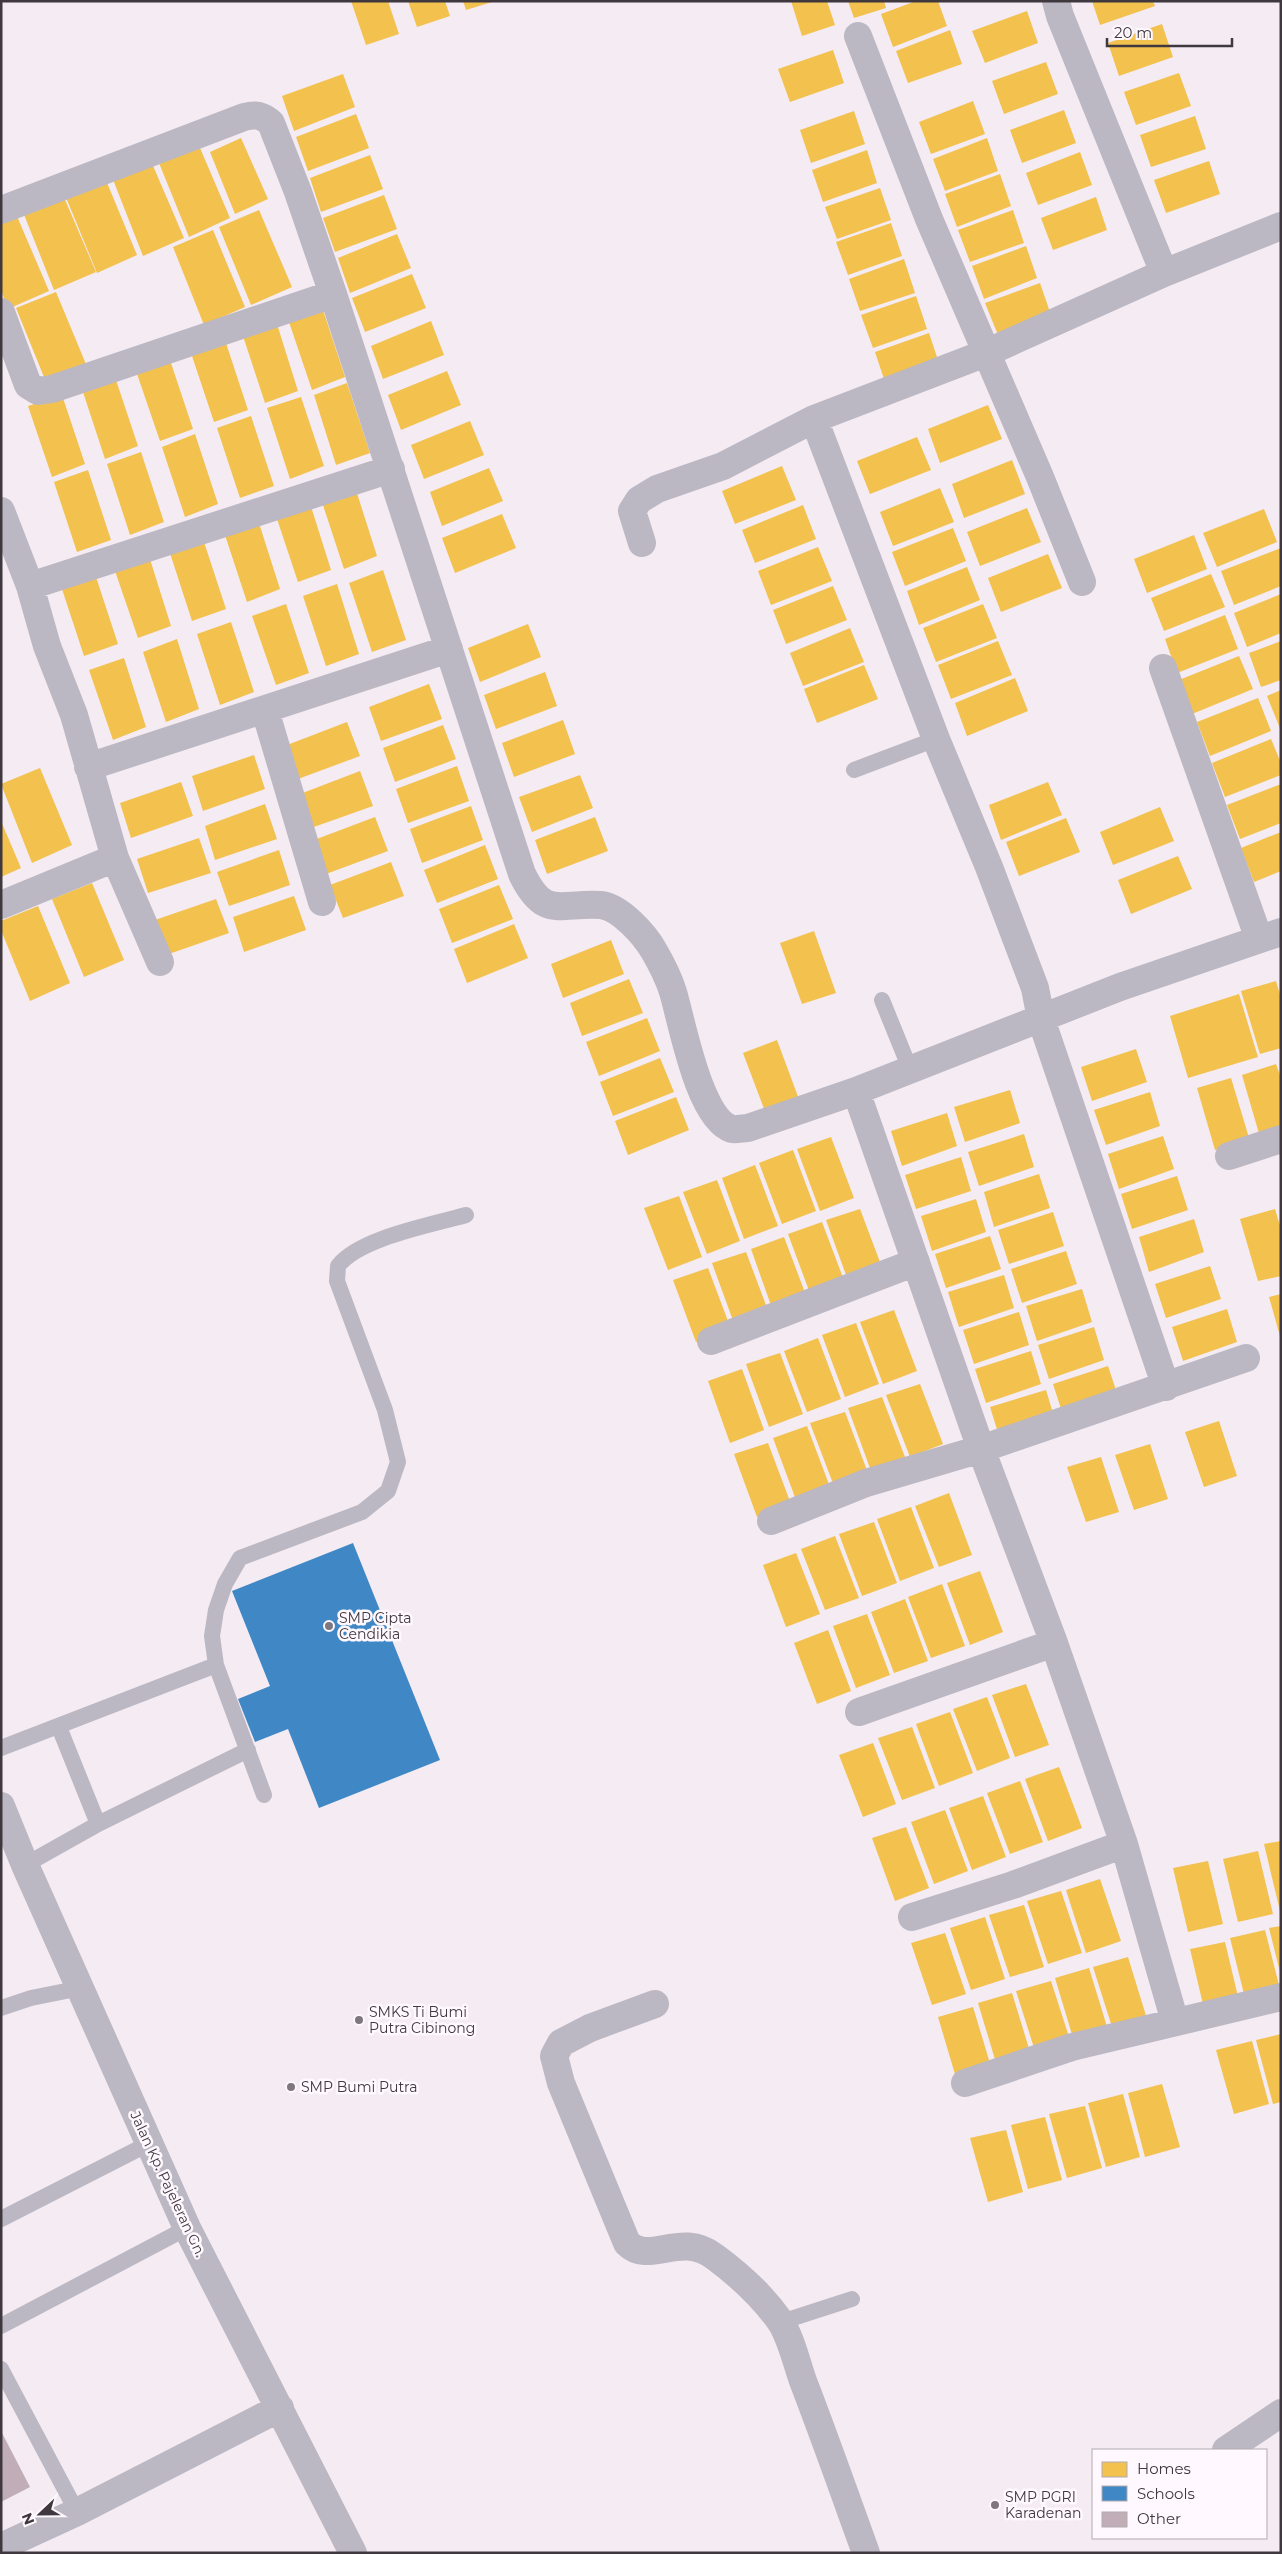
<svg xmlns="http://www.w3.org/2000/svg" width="1282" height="2554" font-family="Montserrat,sans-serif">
<rect width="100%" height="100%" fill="#f4ebf3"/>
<path fill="#f2c14e" d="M 351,1 L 388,1 L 399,34 L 366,45 Z
M 408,1 L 445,1 L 450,16 L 417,27 Z
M 463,1 L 492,1 L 492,2 L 466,10 Z
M 791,1 L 827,1 L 835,25 L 802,36 Z
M 848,1 L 884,1 L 886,8 L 854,18 Z
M 916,1 L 938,1 L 947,26 L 893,47 L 881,14 Z
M 1092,1 L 1153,1 L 1155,6 L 1100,25 Z
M 1027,11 L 1038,43 L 985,63 L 972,31 Z
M 1162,24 L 1173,57 L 1119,76 L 1108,43 Z
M 950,30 L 962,64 L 908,83 L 896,51 Z
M 833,50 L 844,83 L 790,102 L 778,69 Z
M 1046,62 L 1058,94 L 1004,114 L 992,81 Z
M 1179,73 L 1191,106 L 1136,125 L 1124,92 Z
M 343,74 L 355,107 L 294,131 L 282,96 Z
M 973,101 L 985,134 L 931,154 L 919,122 Z
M 1064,110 L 1076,143 L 1022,163 L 1010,130 Z
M 854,111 L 865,144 L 811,163 L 800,130 Z
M 356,114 L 369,148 L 308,171 L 296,137 Z
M 1195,116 L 1206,149 L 1151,167 L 1140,135 Z
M 241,138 L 268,199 L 235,214 L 210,152 Z
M 987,138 L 998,171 L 945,191 L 933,159 Z
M 197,141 L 230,218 L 189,237 L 157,158 Z
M 867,150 L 877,183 L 823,202 L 812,170 Z
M 1080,152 L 1092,185 L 1038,205 L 1026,173 Z
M 370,155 L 383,189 L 321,212 L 310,178 Z
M 151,161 L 184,238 L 143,256 L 112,177 Z
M 1209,161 L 1220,194 L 1166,213 L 1154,180 Z
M 1000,174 L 1011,206 L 957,227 L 945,194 Z
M 105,178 L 137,255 L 97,273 L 65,195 Z
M 880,188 L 891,220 L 837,239 L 825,207 Z
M 63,195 L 96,272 L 54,290 L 23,212 Z
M 384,195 L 397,229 L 335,252 L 323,218 Z
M 1096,197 L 1107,230 L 1053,250 L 1041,218 Z
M 259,210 L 292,287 L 251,305 L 219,227 Z
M 1013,210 L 1024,243 L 970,262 L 958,230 Z
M 16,214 L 49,291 L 8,309 L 1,290 L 1,222 Z
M 891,223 L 902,256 L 848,275 L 836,242 Z
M 213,230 L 245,307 L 204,325 L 173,247 Z
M 397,234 L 411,268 L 350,293 L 338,258 Z
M 1026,246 L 1037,278 L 984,299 L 972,266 Z
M 904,259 L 915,293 L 860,311 L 849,279 Z
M 412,274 L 426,308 L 365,332 L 352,298 Z
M 1040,283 L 1051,315 L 998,335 L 985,303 Z
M 56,292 L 88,369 L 48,387 L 16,308 Z
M 916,296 L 927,329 L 873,348 L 861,315 Z
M 322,307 L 345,377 L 312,390 L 288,319 Z
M 276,321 L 298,391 L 265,403 L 242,333 Z
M 431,321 L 444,355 L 383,379 L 371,346 Z
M 929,333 L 940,366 L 886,385 L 875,352 Z
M 225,340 L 248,410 L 214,422 L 191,353 Z
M 170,360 L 193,429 L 160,441 L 136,371 Z
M 447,371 L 461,405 L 401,430 L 388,395 Z
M 115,377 L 138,446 L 105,459 L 82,389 Z
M 347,383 L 370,453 L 336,465 L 314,395 Z
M 62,395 L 85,464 L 52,477 L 28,406 Z
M 301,397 L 324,466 L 290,479 L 267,408 Z
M 988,405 L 1002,439 L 940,463 L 928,429 Z
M 251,416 L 274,486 L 240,498 L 217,428 Z
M 470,421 L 484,455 L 424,479 L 411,445 Z
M 195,434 L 218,504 L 185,517 L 162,447 Z
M 917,437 L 931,470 L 870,494 L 857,461 Z
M 141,452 L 164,522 L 130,535 L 107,464 Z
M 1012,460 L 1025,494 L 964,518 L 952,484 Z
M 782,466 L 796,500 L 735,524 L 722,491 Z
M 489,468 L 503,501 L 442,526 L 430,492 Z
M 88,470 L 111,540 L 77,552 L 54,482 Z
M 355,487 L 377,556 L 344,569 L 321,499 Z
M 940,488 L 954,522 L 893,546 L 880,512 Z
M 309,500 L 331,570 L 298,582 L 275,513 Z
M 803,505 L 816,539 L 755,563 L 742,530 Z
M 1027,508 L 1041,542 L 980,566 L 967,532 Z
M 1264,509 L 1277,542 L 1217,567 L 1203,533 Z
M 502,514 L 516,548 L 455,573 L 442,538 Z
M 258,520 L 280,589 L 247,602 L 224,532 Z
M 953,528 L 966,561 L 905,586 L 892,552 Z
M 1194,535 L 1207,569 L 1147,593 L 1134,559 Z
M 203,539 L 226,609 L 192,621 L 169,550 Z
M 818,547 L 832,581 L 771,605 L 758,571 Z
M 1281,548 L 1281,586 L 1234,605 L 1221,571 Z
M 1048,554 L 1062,588 L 1001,612 L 988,578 Z
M 149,556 L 171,626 L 138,638 L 114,568 Z
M 967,567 L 980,600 L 919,625 L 907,591 Z
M 383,570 L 406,640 L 372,652 L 349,583 Z
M 95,574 L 118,644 L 84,656 L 61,586 Z
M 1211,574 L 1225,607 L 1164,631 L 1151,598 Z
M 337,584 L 359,654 L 326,666 L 303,596 Z
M 833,586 L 847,620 L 786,644 L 773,610 Z
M 1281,594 L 1281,633 L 1247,647 L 1234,613 Z
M 286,604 L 309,673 L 276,685 L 252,616 Z
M 983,604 L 997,638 L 936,662 L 923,628 Z
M 1225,615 L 1238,649 L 1177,673 L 1165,639 Z
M 231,622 L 254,692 L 220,705 L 197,634 Z
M 528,624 L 541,657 L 480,682 L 468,648 Z
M 850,628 L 864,662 L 803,686 L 790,653 Z
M 177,639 L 199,709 L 166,722 L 143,652 Z
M 998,641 L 1012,675 L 951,699 L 938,665 Z
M 1281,641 L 1281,680 L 1261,687 L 1249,653 Z
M 1239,656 L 1253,689 L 1192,714 L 1179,680 Z
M 124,658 L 146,727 L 113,740 L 89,670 Z
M 864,665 L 878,699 L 817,723 L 804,689 Z
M 545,672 L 557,706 L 496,729 L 484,695 Z
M 1015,678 L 1028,711 L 967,736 L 955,703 Z
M 429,684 L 442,719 L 381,741 L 369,707 Z
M 1281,690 L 1281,731 L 1267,696 Z
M 1258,698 L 1271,731 L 1210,756 L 1197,722 Z
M 563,720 L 575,754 L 514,777 L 502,743 Z
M 347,722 L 360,756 L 298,779 L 287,745 Z
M 443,725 L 456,759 L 395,782 L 383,748 Z
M 1271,739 L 1281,763 L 1281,775 L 1225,797 L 1212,763 Z
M 254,755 L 265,789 L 203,811 L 192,776 Z
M 457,766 L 469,801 L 408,823 L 396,789 Z
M 40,768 L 72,845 L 32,863 L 1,784 Z
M 360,771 L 373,806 L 311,828 L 300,794 Z
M 580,775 L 593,808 L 532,832 L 519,797 Z
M 181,782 L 193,816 L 131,838 L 120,803 Z
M 1048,782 L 1062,815 L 1001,840 L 989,805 Z
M 1281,784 L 1281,823 L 1240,839 L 1227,805 Z
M 265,804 L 277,839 L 215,860 L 205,826 Z
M 471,806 L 483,840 L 422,863 L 410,829 Z
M 1160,807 L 1174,841 L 1113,865 L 1100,832 Z
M 375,817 L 388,851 L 326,874 L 314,840 Z
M 595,817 L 608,851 L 547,874 L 535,840 Z
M 1066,818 L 1080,852 L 1019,876 L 1006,842 Z
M 1,821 L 21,868 L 1,877 Z
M 1281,832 L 1281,871 L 1254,882 L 1241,848 Z
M 199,838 L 211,873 L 148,893 L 137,859 Z
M 485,845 L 498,879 L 437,903 L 424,870 Z
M 279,850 L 290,885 L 229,906 L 217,872 Z
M 1178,856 L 1192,889 L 1131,914 L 1118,880 Z
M 391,862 L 404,896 L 343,918 L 330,885 Z
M 92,883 L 124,960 L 84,977 L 52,899 Z
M 499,885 L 513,919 L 452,943 L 439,909 Z
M 294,896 L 306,930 L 244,952 L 233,917 Z
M 216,899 L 229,933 L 166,955 L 155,920 Z
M 38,906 L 70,983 L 30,1001 L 1,930 L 1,921 Z
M 514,924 L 528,958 L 467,983 L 454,949 Z
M 814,931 L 836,993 L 802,1004 L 780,943 Z
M 611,940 L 624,974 L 563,998 L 551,964 Z
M 629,979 L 643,1013 L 582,1036 L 570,1003 Z
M 1276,981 L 1281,998 L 1281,1048 L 1260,1054 L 1241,991 Z
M 1239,994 L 1258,1057 L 1188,1078 L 1170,1016 Z
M 647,1018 L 660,1051 L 599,1076 L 586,1042 Z
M 777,1040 L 800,1102 L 766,1114 L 743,1053 Z
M 1136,1049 L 1147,1082 L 1092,1101 L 1081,1067 Z
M 660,1058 L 674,1092 L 613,1116 L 600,1082 Z
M 1276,1064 L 1281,1078 L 1281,1131 L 1260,1137 L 1242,1075 Z
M 1231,1078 L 1250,1141 L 1215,1150 L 1197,1088 Z
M 1010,1090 L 1020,1123 L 965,1142 L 954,1107 Z
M 1150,1092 L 1160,1126 L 1106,1145 L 1094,1110 Z
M 676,1097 L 689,1130 L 628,1155 L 615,1121 Z
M 947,1113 L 957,1146 L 902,1166 L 891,1131 Z
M 1024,1134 L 1034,1167 L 979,1186 L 968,1152 Z
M 1163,1136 L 1174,1169 L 1119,1189 L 1108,1154 Z
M 831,1137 L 854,1198 L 820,1211 L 797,1149 Z
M 793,1150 L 816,1211 L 782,1224 L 759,1163 Z
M 961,1157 L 971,1191 L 916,1209 L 905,1175 Z
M 755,1165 L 778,1226 L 744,1239 L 722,1178 Z
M 1039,1174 L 1050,1208 L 994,1227 L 984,1192 Z
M 1177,1176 L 1188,1210 L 1132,1229 L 1121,1194 Z
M 717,1180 L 740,1241 L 707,1254 L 683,1192 Z
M 679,1196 L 702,1257 L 668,1270 L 644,1208 Z
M 976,1199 L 986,1232 L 932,1251 L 921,1216 Z
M 860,1209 L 883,1270 L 849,1283 L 826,1220 Z
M 1275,1209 L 1281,1229 L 1281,1276 L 1258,1281 L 1240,1219 Z
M 1053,1212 L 1064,1246 L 1009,1264 L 998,1230 Z
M 1194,1219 L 1204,1252 L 1149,1272 L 1139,1237 Z
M 822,1222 L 845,1283 L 811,1296 L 788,1234 Z
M 990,1236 L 1001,1269 L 946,1288 L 935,1254 Z
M 784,1237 L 807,1298 L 773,1311 L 751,1249 Z
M 1066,1251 L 1077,1284 L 1022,1303 L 1011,1269 Z
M 746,1252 L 769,1313 L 735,1326 L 712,1263 Z
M 1210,1266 L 1221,1299 L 1166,1318 L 1155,1284 Z
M 708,1268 L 731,1329 L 696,1342 L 673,1280 Z
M 1004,1275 L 1014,1308 L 959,1327 L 948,1292 Z
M 1082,1289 L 1092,1322 L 1037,1341 L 1026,1306 Z
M 1281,1294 L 1281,1336 L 1280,1336 L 1269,1297 Z
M 1227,1309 L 1237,1342 L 1183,1361 L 1172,1327 Z
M 894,1310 L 917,1371 L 883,1384 L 860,1322 Z
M 1019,1312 L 1029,1345 L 974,1364 L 963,1330 Z
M 856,1323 L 879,1384 L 845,1397 L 822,1335 Z
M 1094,1327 L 1104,1360 L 1049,1379 L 1038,1345 Z
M 818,1338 L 841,1399 L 807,1412 L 784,1351 Z
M 1031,1351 L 1041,1384 L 986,1403 L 975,1369 Z
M 780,1353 L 803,1414 L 769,1427 L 746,1364 Z
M 1108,1366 L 1119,1399 L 1064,1418 L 1053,1384 Z
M 742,1369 L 764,1430 L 730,1443 L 708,1381 Z
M 920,1384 L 943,1444 L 910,1457 L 886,1395 Z
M 1046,1390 L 1056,1423 L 1001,1442 L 990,1407 Z
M 882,1397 L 905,1457 L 871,1471 L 848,1408 Z
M 845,1412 L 868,1473 L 834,1486 L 810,1423 Z
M 1219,1421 L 1237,1476 L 1204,1487 L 1185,1432 Z
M 807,1426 L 830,1487 L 796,1500 L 773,1438 Z
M 768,1443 L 791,1504 L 757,1517 L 734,1454 Z
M 1150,1444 L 1168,1499 L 1134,1510 L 1115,1455 Z
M 1101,1457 L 1119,1512 L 1086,1522 L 1067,1467 Z
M 949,1493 L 972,1555 L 939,1567 L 915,1506 Z
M 911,1507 L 934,1568 L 900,1581 L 877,1519 Z
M 874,1522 L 897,1583 L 862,1596 L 839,1534 Z
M 835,1536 L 859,1598 L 825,1610 L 801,1549 Z
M 796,1553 L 820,1614 L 786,1627 L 763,1565 Z
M 980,1571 L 1003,1632 L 970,1645 L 947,1583 Z
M 942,1584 L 965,1646 L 931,1658 L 908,1597 Z
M 905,1599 L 928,1661 L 894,1673 L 871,1612 Z
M 867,1614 L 890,1675 L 856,1688 L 833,1626 Z
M 828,1630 L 851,1691 L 817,1704 L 794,1643 Z
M 1026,1684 L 1049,1745 L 1015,1757 L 992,1695 Z
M 987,1697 L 1010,1758 L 977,1771 L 953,1709 Z
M 950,1712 L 973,1773 L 939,1786 L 916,1724 Z
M 912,1727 L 935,1788 L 902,1800 L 878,1738 Z
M 873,1743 L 896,1804 L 863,1817 L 839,1755 Z
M 1059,1767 L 1082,1828 L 1048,1841 L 1025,1779 Z
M 1020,1781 L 1043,1842 L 1010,1854 L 987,1793 Z
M 983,1796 L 1006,1857 L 972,1870 L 949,1808 Z
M 945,1810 L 968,1871 L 934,1884 L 911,1822 Z
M 906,1827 L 929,1888 L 895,1901 L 872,1838 Z
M 1281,1841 L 1281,1911 L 1280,1911 L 1264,1844 Z
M 1258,1851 L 1273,1914 L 1238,1922 L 1223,1859 Z
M 1208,1861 L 1223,1924 L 1188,1932 L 1173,1868 Z
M 1100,1879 L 1121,1941 L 1086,1953 L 1066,1890 Z
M 1061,1891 L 1082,1953 L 1048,1964 L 1027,1901 Z
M 1024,1905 L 1044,1967 L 1010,1977 L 989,1915 Z
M 985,1917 L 1005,1979 L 971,1990 L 950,1928 Z
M 1281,1926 L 1281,1972 L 1280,1972 L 1269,1928 Z
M 1265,1930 L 1281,1993 L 1246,2002 L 1230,1938 Z
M 945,1933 L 966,1994 L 932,2005 L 911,1943 Z
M 1225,1942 L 1240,2005 L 1205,2013 L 1190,1949 Z
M 1128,1957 L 1147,2019 L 1113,2030 L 1093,1967 Z
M 1089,1968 L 1108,2030 L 1074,2041 L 1055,1978 Z
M 1051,1981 L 1071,2043 L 1036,2054 L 1016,1991 Z
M 1012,1993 L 1031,2055 L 997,2066 L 978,2003 Z
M 973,2007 L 992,2070 L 957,2081 L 938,2017 Z
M 1281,2034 L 1281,2102 L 1273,2104 L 1256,2040 Z
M 1252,2041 L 1269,2104 L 1234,2114 L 1216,2050 Z
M 1162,2084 L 1180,2147 L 1145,2157 L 1128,2093 Z
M 1123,2094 L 1140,2157 L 1106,2167 L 1088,2103 Z
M 1085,2106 L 1102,2168 L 1067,2178 L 1049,2114 Z
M 1045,2117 L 1062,2180 L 1028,2189 L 1011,2125 Z
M 1006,2130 L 1023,2192 L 988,2202 L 970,2138 Z"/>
<path fill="#3f88c5" d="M 353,1543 L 440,1760 L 319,1808 L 288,1729 L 255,1742 L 238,1699 L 270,1686 L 232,1591 Z"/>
<path fill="#c1adb6" d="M 1,2431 L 30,2487 L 1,2502 Z"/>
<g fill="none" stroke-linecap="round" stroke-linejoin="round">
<path stroke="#bcb8c3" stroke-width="16" d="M 854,770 L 936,739
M 882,1000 L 910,1069
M 59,1727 L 98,1824
M 1,1748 L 216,1665
M 264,1795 L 216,1665 L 212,1636 L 216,1610 L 225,1584 L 240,1558 L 362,1512 L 388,1491 L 398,1462 L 385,1410 L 337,1281 L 338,1266 C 359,1238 432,1225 466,1215
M 25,1865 L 98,1824 L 248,1750
M 1,2008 L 31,1998 L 81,1988
M 1,2219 L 148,2144
M 781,2322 L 852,2299
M 1,2326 L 187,2228
M 1,2369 L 77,2512"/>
<path stroke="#bcb8c3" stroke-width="28" d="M 1056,1 L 1060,16 L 1164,273
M 858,36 L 929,219 L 1040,477 L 1082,582
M 1,210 L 244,117 C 256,114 262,115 271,123 L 298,192 L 333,294 L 522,874 C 545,921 560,902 601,905 C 620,907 645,935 654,951 C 661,963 669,979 673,992 C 682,1022 699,1119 732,1129 C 736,1130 743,1128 748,1128 L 856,1091 L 981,1449 L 1054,1643 L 1124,1844 L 1175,2022
M 1,312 L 28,385 L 38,391 L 52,389 L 333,294
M 814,419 L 936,739 L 989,867 L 1035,988 L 1041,1019 L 1166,1387
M 1,511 L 30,586
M 642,543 L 632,511 L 639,500 L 657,489 L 723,466 L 814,419 L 986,353 L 1164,273 L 1281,226
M 1163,668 L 1259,939
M 265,710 L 322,902
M 88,767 L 449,649
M 1,905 L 115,858
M 160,962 L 115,858 L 74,715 L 47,646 L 30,586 L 391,469
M 856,1091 L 1120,987 L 1281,932
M 1229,1156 L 1281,1139
M 711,1341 L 916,1262
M 771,1521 L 866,1483 L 981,1449 L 1246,1358
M 859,1712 L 1054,1643
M 1,1806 L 25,1865 L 187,2228 L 353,2553
M 912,1917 L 1013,1885 L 1124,1844
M 655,2004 L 590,2028 L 561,2043 L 554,2056 L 561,2083 L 627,2243 C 650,2266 680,2230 715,2257 C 738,2274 763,2297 780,2321 C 790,2335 797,2364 803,2381 C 825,2438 845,2495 866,2553
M 965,2083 L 1072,2047 L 1281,1997
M 1226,2450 L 1281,2413
M 1,2547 L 77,2512 L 280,2408"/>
</g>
<g fill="#7e777d" stroke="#fff8fe" stroke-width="2">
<circle cx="329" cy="1626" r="5"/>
<circle cx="359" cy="2020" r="5"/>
<circle cx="291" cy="2087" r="5"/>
<circle cx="995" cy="2505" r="5"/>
</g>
<g text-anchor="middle" stroke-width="5" stroke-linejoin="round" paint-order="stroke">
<g font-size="14" fill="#3f383e" stroke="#fff8fe" text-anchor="start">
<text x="339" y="1623">SMP Cipta<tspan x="339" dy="16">Cendikia</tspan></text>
<text x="369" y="2017">SMKS Ti Bumi<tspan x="369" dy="16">Putra Cibinong</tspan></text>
<text x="301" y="2092">SMP Bumi Putra</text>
<text x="1005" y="2502">SMP PGRI<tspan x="1005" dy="16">Karadenan</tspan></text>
</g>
<g font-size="14" fill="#3f383e" stroke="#fff8fe">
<text transform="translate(168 2184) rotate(65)" y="5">Jalan Kp. Pajeleran Gn.</text>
</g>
</g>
<rect width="1282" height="2554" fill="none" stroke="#3f383e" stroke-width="5"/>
<rect x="1092" y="2449" width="175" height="90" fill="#fff8fe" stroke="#b2abb1"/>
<rect x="1102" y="2462" width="25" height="15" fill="#f2c14e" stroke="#b2abb1"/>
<text x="1137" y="2474" font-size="15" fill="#3f383e">Homes</text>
<rect x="1102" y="2486" width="25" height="15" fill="#3f88c5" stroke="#b2abb1"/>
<text x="1137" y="2499" font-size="15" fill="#3f383e">Schools</text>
<rect x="1102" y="2512" width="25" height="15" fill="#c1adb6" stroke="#b2abb1"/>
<text x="1137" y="2524" font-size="15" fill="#3f383e">Other</text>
<g transform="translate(40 2514) rotate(248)" stroke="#fff8fe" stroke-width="4" paint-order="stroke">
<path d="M0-4L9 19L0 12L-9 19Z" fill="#3f383e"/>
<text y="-8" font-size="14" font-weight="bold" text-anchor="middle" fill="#3f383e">N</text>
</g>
<path d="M1107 38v8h125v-8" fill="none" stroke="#3f383e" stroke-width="2.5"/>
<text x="1114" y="38" font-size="15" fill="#3f383e" stroke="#fff8fe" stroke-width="4" paint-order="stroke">20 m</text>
</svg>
